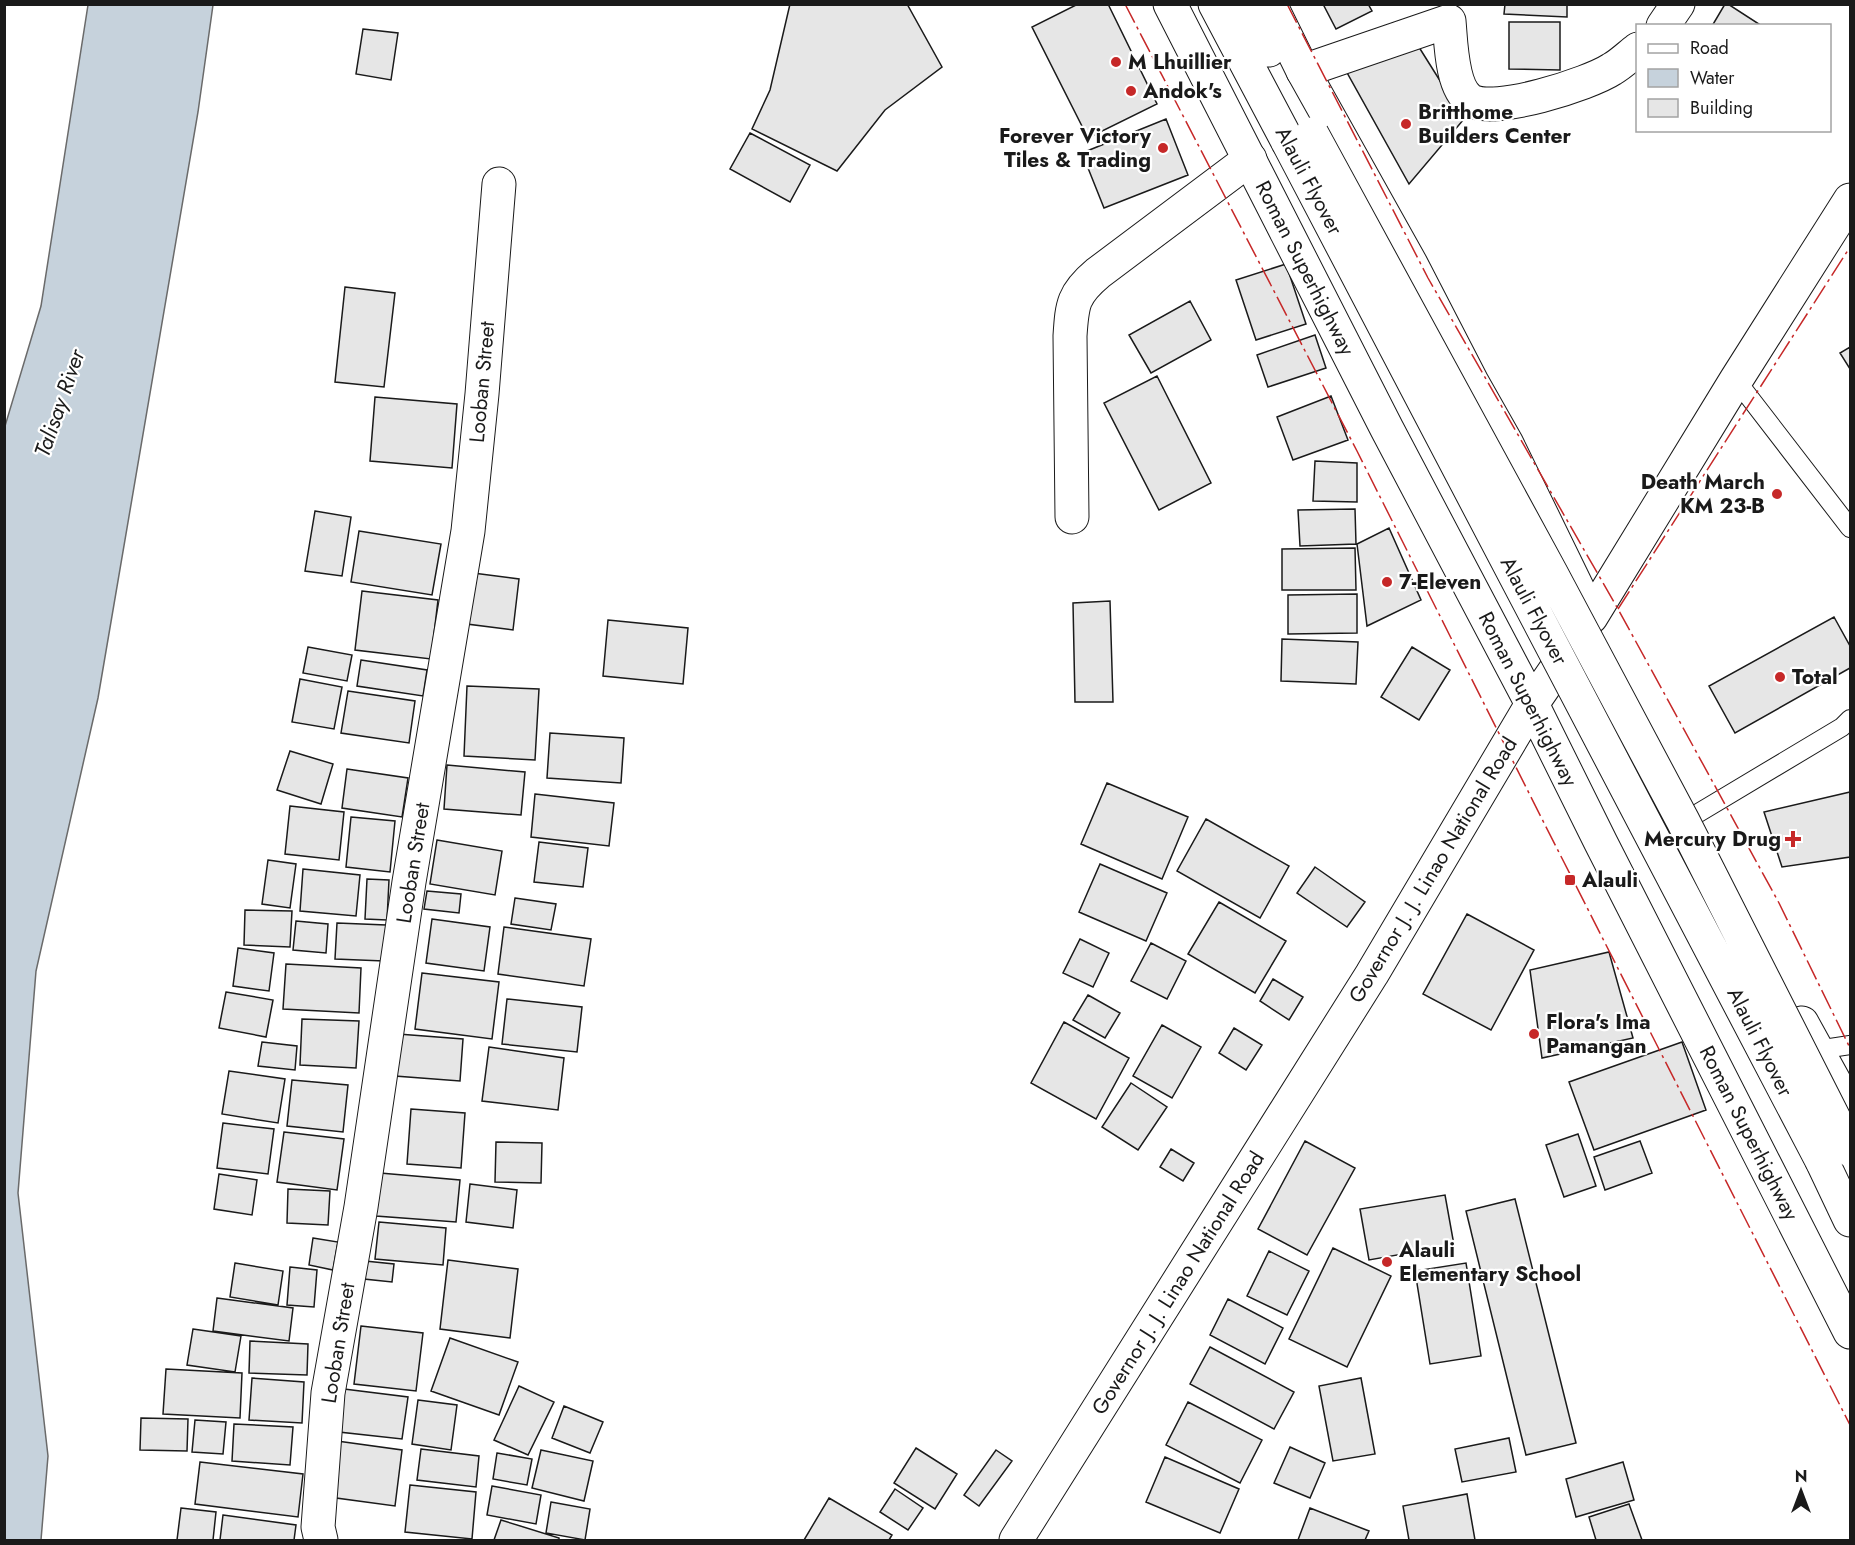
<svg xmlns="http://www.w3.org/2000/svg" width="1855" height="1545" font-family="Jost,sans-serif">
<rect width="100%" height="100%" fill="#fff"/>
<path fill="#c6d2dc" stroke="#6a6a6a" stroke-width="1.5" d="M 88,5 L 213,5 L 198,112 L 98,698 L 36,971 L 18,1193 L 48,1456 L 41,1540 L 5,1540 L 5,426 L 41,306 Z"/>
<path fill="#e6e6e6" stroke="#1a1a1a" stroke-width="1.5" d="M 790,4 L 907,4 L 942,67 L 885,110 L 837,171 L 752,129 L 770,90 Z
M 1078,4 L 1108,4 L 1157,104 L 1088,138 L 1032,27 Z
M 1323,4 L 1368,4 L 1372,11 L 1336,29 Z
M 1505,4 L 1567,4 L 1567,17 L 1504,14 Z
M 1725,4 L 1728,4 L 1762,26 L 1712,26 Z
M 1509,22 L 1560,22 L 1560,70 L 1509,69 Z
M 363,29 L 398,33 L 391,80 L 356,74 Z
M 1412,36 L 1464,119 L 1409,184 L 1345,69 Z
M 1166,119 L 1188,175 L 1104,208 L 1082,153 Z
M 750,133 L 810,165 L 790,202 L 730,169 Z
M 1286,264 L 1306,324 L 1256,340 L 1236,280 Z
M 345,287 L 395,293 L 384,387 L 335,382 Z
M 1190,301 L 1211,340 L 1151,373 L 1129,335 Z
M 1315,335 L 1326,368 L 1268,387 L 1257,355 Z
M 1850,347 L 1850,369 L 1840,353 Z
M 1157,376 L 1211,483 L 1159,510 L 1104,403 Z
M 1331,396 L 1348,440 L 1293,460 L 1277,417 Z
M 375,397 L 457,404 L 452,468 L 370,461 Z
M 1315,461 L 1357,463 L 1357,502 L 1313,501 Z
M 1355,509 L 1356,544 L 1300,546 L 1298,510 Z
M 315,511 L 351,517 L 342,576 L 305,571 Z
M 1389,528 L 1421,600 L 1367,626 L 1357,544 Z
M 359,531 L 441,544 L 432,595 L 351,582 Z
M 1355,548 L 1356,590 L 1282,590 L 1282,549 Z
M 473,573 L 519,579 L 513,630 L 467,624 Z
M 362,591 L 438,600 L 431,659 L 355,650 Z
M 1357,594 L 1357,633 L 1288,634 L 1288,595 Z
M 1110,601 L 1113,702 L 1075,702 L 1073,603 Z
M 1834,617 L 1850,646 L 1850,668 L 1735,733 L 1709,686 Z
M 608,620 L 688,628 L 683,684 L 603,676 Z
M 1282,639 L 1358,642 L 1356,684 L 1281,681 Z
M 308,647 L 352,655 L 347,681 L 303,673 Z
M 1412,647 L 1450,670 L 1419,720 L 1381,697 Z
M 361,660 L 427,670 L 423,696 L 357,686 Z
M 300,679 L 342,687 L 334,729 L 292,722 Z
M 467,686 L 539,689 L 535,760 L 464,756 Z
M 348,691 L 415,701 L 409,743 L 341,733 Z
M 550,733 L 624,738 L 621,783 L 547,778 Z
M 290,751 L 333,764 L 321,804 L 277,790 Z
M 447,765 L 525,772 L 521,815 L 444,809 Z
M 347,769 L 408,778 L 402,817 L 342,808 Z
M 1107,783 L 1188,817 L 1162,879 L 1081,844 Z
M 1850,792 L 1850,857 L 1782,867 L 1764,812 Z
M 535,794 L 614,803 L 609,846 L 531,837 Z
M 290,806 L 344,812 L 339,860 L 285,854 Z
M 351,817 L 395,821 L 390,872 L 346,867 Z
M 1206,819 L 1289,866 L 1260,918 L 1177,871 Z
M 437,840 L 502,851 L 495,895 L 430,884 Z
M 539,842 L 588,848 L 583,887 L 534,882 Z
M 268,860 L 296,864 L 290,908 L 262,904 Z
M 1100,864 L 1167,893 L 1146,941 L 1079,912 Z
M 1315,867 L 1365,902 L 1347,927 L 1297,893 Z
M 303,869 L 360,875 L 356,916 L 300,911 Z
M 367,879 L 389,880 L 387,920 L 365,919 Z
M 427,891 L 461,894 L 459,913 L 424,909 Z
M 515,898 L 556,904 L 551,930 L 511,924 Z
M 1219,902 L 1286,941 L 1255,993 L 1188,954 Z
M 245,910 L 292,911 L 290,947 L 244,945 Z
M 1467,914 L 1534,950 L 1491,1030 L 1423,994 Z
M 432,919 L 490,927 L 484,971 L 426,963 Z
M 296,921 L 328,924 L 326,953 L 293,950 Z
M 337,923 L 386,925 L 384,961 L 335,959 Z
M 504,927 L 591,939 L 584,986 L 498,974 Z
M 1080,939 L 1109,953 L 1093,987 L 1063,973 Z
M 1151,943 L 1186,961 L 1167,999 L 1131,981 Z
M 238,948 L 274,953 L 269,991 L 233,986 Z
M 1609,952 L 1633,1038 L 1542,1058 L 1530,970 Z
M 286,964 L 361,968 L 359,1013 L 283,1009 Z
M 422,973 L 499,982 L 492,1039 L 415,1029 Z
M 1273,979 L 1303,997 L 1289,1020 L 1260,1001 Z
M 226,992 L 273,1000 L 266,1037 L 219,1028 Z
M 1088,995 L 1120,1013 L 1105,1038 L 1073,1020 Z
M 507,999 L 582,1007 L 577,1052 L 502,1044 Z
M 302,1019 L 359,1021 L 356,1068 L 300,1065 Z
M 1064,1022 L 1129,1058 L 1096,1119 L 1031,1083 Z
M 1162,1025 L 1201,1047 L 1172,1098 L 1133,1076 Z
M 1234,1028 L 1262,1045 L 1246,1070 L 1219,1053 Z
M 398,1034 L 463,1039 L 460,1081 L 395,1076 Z
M 262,1042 L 297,1046 L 295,1070 L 258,1066 Z
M 1682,1042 L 1706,1110 L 1594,1150 L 1569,1082 Z
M 489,1047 L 564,1058 L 558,1110 L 482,1101 Z
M 229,1071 L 285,1079 L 278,1123 L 222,1114 Z
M 292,1080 L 348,1085 L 343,1132 L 287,1126 Z
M 1131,1083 L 1167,1107 L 1138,1150 L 1102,1127 Z
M 411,1109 L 465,1113 L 461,1168 L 407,1164 Z
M 223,1123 L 274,1129 L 268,1174 L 217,1168 Z
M 284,1132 L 344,1139 L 337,1190 L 277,1182 Z
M 1578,1134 L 1596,1186 L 1564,1197 L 1546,1145 Z
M 1305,1141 L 1355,1168 L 1307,1255 L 1258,1229 Z
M 1640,1141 L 1652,1173 L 1605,1190 L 1594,1157 Z
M 496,1142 L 542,1143 L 541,1183 L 495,1182 Z
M 1171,1149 L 1194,1163 L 1183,1181 L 1160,1167 Z
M 380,1173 L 460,1180 L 456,1222 L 376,1216 Z
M 219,1174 L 257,1180 L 252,1215 L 214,1209 Z
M 470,1184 L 517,1190 L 513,1228 L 466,1222 Z
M 288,1189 L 330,1191 L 328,1225 L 287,1223 Z
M 1445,1195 L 1454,1245 L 1369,1260 L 1360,1209 Z
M 1515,1199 L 1576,1443 L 1526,1455 L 1466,1211 Z
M 379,1222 L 446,1228 L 443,1265 L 375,1259 Z
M 313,1238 L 338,1242 L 333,1270 L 309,1265 Z
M 1333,1248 L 1391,1276 L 1347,1367 L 1289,1339 Z
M 1269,1251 L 1309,1271 L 1287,1315 L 1247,1296 Z
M 448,1260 L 518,1269 L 510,1338 L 440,1329 Z
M 365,1261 L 394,1264 L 392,1282 L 364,1279 Z
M 235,1263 L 283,1271 L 278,1305 L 230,1297 Z
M 1466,1263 L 1481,1356 L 1430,1364 L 1415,1271 Z
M 290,1267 L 317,1270 L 314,1307 L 287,1305 Z
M 217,1298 L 293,1308 L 289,1341 L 213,1331 Z
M 1228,1299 L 1283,1328 L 1265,1364 L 1210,1335 Z
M 361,1326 L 423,1333 L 416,1391 L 354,1384 Z
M 193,1329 L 241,1336 L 235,1372 L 187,1365 Z
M 450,1338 L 518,1362 L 499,1415 L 431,1391 Z
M 250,1341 L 308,1344 L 307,1375 L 249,1373 Z
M 1210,1347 L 1294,1392 L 1274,1429 L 1190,1384 Z
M 166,1369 L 242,1373 L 240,1418 L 163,1414 Z
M 252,1378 L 304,1382 L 302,1423 L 249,1420 Z
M 1361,1378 L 1375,1454 L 1333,1461 L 1319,1386 Z
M 519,1386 L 554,1402 L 528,1455 L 494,1440 Z
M 344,1389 L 408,1397 L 402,1439 L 339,1432 Z
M 418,1400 L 457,1405 L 451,1450 L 412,1444 Z
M 1188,1402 L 1262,1440 L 1240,1483 L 1166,1445 Z
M 564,1406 L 603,1422 L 590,1453 L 552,1438 Z
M 141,1418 L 188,1419 L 187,1451 L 140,1450 Z
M 195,1420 L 226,1422 L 223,1454 L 192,1452 Z
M 234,1424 L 293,1427 L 290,1465 L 232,1461 Z
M 1509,1438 L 1516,1472 L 1462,1482 L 1455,1449 Z
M 337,1441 L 402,1450 L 395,1506 L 329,1497 Z
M 1290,1447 L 1325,1463 L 1310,1498 L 1274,1483 Z
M 916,1448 L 957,1474 L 935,1509 L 894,1483 Z
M 421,1449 L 479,1456 L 476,1487 L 417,1480 Z
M 541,1450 L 593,1461 L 584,1501 L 532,1488 Z
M 996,1450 L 1012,1461 L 979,1506 L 964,1495 Z
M 497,1453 L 532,1459 L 527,1485 L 493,1479 Z
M 1165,1457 L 1239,1489 L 1220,1533 L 1146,1502 Z
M 200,1462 L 303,1474 L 298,1517 L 195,1504 Z
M 1623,1462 L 1634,1500 L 1576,1517 L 1566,1479 Z
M 410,1485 L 476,1492 L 472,1539 L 405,1532 Z
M 492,1486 L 541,1495 L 536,1524 L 487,1515 Z
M 895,1489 L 923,1508 L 908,1530 L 880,1512 Z
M 1467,1494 L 1475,1540 L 1409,1540 L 1403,1506 Z
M 829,1498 L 892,1535 L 889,1540 L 804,1540 Z
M 551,1502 L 590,1509 L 585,1540 L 546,1533 Z
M 1629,1504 L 1642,1540 L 1596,1540 L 1589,1517 Z
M 181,1508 L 216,1512 L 213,1540 L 177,1540 Z
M 1310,1508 L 1369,1531 L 1365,1540 L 1298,1540 Z
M 223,1515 L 296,1525 L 294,1540 L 220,1540 Z
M 501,1520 L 559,1538 L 559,1540 L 494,1540 Z"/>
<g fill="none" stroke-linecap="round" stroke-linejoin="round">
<g stroke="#1a1a1a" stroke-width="20">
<path id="service" d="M 1736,380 L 1850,528
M 1695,815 L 1842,727 L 1850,719
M 1817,1050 L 1850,1045"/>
</g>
<g stroke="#1a1a1a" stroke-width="35">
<path id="minor" d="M 1663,26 L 1678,4
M 1303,71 L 1449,21 C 1451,41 1451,87 1470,100 C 1493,115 1589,84 1612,69 C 1621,64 1629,56 1638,49
M 1072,517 L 1070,336 C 1072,304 1073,294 1098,273 L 1250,159
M 321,1540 L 318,1527 L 328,1393 L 361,1207 L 409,882 L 468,531 L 482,394 L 499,184"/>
</g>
<g stroke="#1a1a1a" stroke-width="35">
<path id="secondary" d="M 1591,617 L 1736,380 L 1850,200"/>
</g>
<g stroke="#1a1a1a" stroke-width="35">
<path id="primary" d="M 1170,4 L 1387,429 L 1532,704 L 1601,843 L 1850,1332
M 1215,4 L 1288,142
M 1245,4 L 1269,50
M 1270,4 L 1303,71 L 1411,264 L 1473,384 L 1507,444 L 1589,612
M 1802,1023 L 1850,1110
M 1822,1161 L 1850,1220
M 1016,1540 L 1372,974 L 1532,704 L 1576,640"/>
</g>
<use href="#service" stroke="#fff" stroke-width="18"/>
<use href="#minor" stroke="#fff" stroke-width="33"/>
<use href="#secondary" stroke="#fff" stroke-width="33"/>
<use href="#primary" stroke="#fff" stroke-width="33"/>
<g stroke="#1a1a1a" stroke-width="35" stroke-linecap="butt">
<path id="primary-bridge" d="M 1312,134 L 1551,573 L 1683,821 L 1850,1150
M 1288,142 L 1822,1161"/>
</g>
<use href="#primary-bridge" stroke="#fff" stroke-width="33"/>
<path stroke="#c62828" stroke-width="1.5" stroke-dasharray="21 4.5 3 4.5" stroke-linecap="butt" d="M 1125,4 L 1357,451 L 1541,817 L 1850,1425
M 1287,4 L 1428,278 L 1618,609 L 1779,903 L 1850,1048
M 1618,609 L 1850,247"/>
</g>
<g fill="#c62828" stroke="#fff" stroke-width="2">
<circle cx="1116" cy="62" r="6"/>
<circle cx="1131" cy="91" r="6"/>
<circle cx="1406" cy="124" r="6"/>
<circle cx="1163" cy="148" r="6"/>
<circle cx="1777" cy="494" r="6"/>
<circle cx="1387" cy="582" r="6"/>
<circle cx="1780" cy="677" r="6"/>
<path d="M1790 830h6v6h6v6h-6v6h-6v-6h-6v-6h6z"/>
<rect x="1564" y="874" width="12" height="12" rx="3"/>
<circle cx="1534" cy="1034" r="6"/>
<circle cx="1387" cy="1262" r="6"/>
</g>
<g text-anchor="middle" stroke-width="4.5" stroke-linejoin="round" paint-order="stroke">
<g font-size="21" font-weight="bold" fill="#1a1a1a" stroke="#fff" text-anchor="start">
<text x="1128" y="69">M Lhuillier</text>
<text x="1143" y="98">Andok's</text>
<text x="1418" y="119">Britthome<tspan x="1418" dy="24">Builders Center</tspan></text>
<text x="1151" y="143" text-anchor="end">Forever Victory<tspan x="1151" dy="24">Tiles &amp; Trading</tspan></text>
<text x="1765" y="489" text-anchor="end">Death March<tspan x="1765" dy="24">KM 23-B</tspan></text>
<text x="1399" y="589">7-Eleven</text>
<text x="1792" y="684">Total</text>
<text x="1781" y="846" text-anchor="end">Mercury Drug</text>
<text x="1582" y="887">Alauli</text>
<text x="1546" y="1029">Flora's Ima<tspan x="1546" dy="24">Pamangan</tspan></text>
<text x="1399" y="1257">Alauli<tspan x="1399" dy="24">Elementary School</tspan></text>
</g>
<g font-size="21" fill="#1a1a1a" stroke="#fff">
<text transform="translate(1309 181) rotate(62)" y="7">Alauli Flyover</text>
<text transform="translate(1305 268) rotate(63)" y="7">Roman Superhighway</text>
<text transform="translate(482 382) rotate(-85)" y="7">Looban Street</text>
<text transform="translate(1534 611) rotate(62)" y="7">Alauli Flyover</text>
<text transform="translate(1528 699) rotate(63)" y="7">Roman Superhighway</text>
<text transform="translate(413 863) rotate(-81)" y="7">Looban Street</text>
<text transform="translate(1433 870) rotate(-59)" y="7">Governor J. J. Linao National Road</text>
<text transform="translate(1760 1042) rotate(63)" y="7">Alauli Flyover</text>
<text transform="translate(1749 1133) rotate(63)" y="7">Roman Superhighway</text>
<text transform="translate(1178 1283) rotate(-58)" y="7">Governor J. J. Linao National Road</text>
<text transform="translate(338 1343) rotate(-81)" y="7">Looban Street</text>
</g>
<g font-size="22" font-style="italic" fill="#1a1a1a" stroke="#fff">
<text transform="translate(59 403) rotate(-71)" y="8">Talisay River</text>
</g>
</g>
<rect width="1855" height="1545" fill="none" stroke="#1a1a1a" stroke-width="12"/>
<rect x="1636" y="24" width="195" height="108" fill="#ffffff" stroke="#a3a3a3" stroke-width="1.5"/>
<rect x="1648" y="44" width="30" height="9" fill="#ffffff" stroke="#a3a3a3" stroke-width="1.5"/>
<text x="1690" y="54" font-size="18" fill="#1a1a1a">Road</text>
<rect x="1648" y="69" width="30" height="18" fill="#c6d2dc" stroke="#a3a3a3" stroke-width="1.5"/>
<text x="1690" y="84" font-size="18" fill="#1a1a1a">Water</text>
<rect x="1648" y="99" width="30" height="18" fill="#e6e6e6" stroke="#a3a3a3" stroke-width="1.5"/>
<text x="1690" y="114" font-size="18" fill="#1a1a1a">Building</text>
<g transform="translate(1801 1491)" stroke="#ffffff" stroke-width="4.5" paint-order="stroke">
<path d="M0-4.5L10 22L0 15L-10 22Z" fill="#1a1a1a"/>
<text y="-9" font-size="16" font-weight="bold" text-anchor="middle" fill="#1a1a1a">N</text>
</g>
</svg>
